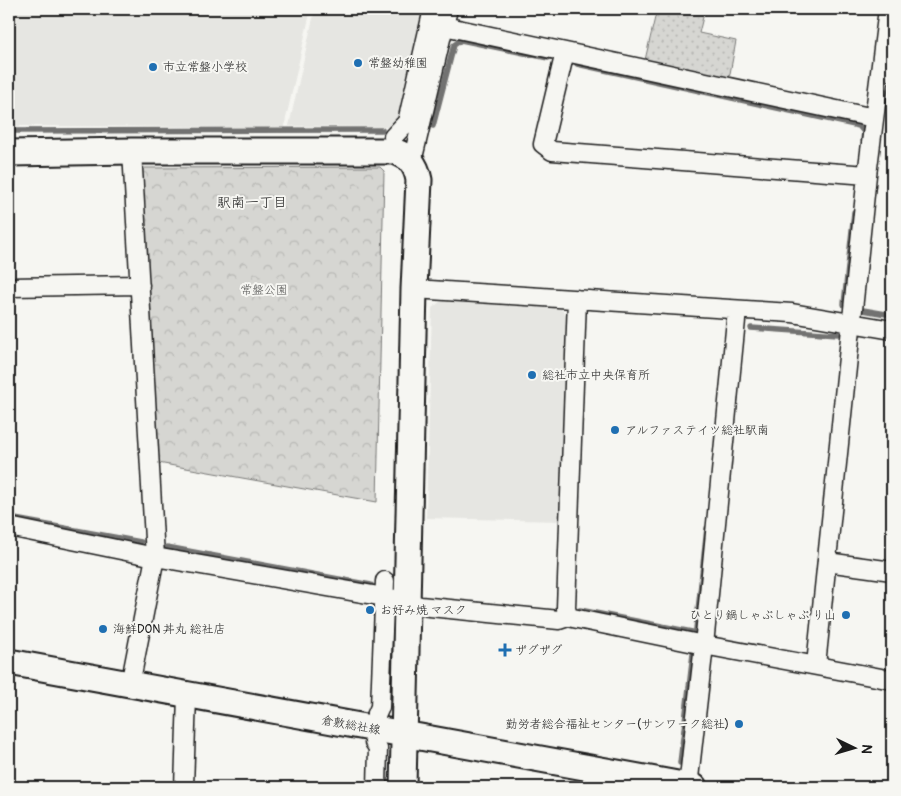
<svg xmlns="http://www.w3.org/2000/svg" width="901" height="796" font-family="Pangolin,'Klee One',sans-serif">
<defs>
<pattern id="grass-dots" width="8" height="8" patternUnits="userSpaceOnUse" patternTransform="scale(1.25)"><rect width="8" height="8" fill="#d6d6d2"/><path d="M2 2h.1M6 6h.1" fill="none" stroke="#b7b7b4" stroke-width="1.8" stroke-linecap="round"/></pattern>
<pattern id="forest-crowns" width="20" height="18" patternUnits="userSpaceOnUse" patternTransform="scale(1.25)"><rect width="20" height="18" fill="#d6d6d2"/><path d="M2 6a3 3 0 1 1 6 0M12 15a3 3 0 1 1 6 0" fill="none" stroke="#b7b7b4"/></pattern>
</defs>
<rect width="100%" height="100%" fill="#f6f6f2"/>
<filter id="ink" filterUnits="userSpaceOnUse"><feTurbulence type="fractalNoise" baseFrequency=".02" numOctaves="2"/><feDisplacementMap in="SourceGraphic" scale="10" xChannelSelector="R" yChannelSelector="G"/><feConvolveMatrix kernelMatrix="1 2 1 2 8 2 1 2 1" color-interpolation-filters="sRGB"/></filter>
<g filter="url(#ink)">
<path fill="#e6e6e2" d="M 9,9 L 311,9 L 284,127 L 9,126 Z
M 315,9 L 424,9 L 400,117 L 387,127 L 289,126 Z
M 441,301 L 561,309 L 569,318 L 564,521 L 426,518 L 432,308 Z"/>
<path fill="url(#grass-dots)" stroke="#797977" d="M 657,9 L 705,9 L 699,33 L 736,41 L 729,79 L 645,60 Z"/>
<path fill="url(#forest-crowns)" stroke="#797977" d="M 380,167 L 384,171 L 377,502 L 158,463 L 141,168 Z"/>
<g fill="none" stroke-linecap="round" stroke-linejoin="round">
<path stroke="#727271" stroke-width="5.5" d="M 577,64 L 859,126 L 864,132 L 863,140
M 433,126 L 454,45 L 461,40 L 548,58
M 9,131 L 382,130
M 845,306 L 844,304 L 854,212
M 863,310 L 892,315
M 751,328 L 838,334
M 15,519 L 141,542
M 167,547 L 371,585
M 580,610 L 692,632
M 696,629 L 707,528
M 680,763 L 693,654"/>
<g stroke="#1c1c1c" stroke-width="21">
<path id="street" d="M 444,26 L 874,118
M 565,52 L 543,144 L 552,151 L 867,175 L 888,9
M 393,137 L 407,122 L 433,9
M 412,162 L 448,9
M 9,287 L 140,285
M 414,289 L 792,313 L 892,330
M 577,299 L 566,608 L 568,617 L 704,645 L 892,680
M 9,527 L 155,557 L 396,599 L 420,606 L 559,620 L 568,617
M 827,562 L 892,571
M 816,665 L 867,175
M 130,685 L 155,557 L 132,151
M 376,716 L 380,707 L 385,581
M 374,742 L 378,748 L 377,787
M 184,787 L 187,696
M 688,787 L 704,645 L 737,310"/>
</g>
<g stroke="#1c1c1c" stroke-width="29">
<path id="secondary" d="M 9,153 L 132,151 L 394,151 C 409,156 416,164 419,180 L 414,289 L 403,787
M 9,662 L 694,787"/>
</g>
<use href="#street" stroke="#f6f6f2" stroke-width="18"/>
<use href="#secondary" stroke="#f6f6f2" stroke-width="25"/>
</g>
</g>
<g fill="#1f6fb2" stroke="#f6f6f2" stroke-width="2">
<circle cx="358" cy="63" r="5"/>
<circle cx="153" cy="67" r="5"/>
<circle cx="532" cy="375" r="5"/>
<circle cx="615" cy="430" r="5"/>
<circle cx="370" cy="610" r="5"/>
<circle cx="846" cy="615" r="5"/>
<circle cx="103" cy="629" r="5"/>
<path d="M502.5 642.5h5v5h5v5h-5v5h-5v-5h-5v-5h5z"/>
<circle cx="739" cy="724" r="5"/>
</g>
<g text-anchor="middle" stroke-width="4" stroke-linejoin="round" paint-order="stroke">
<g font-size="12" fill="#1c1c1c" stroke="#f6f6f2" text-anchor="start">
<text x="368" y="67">常盤幼稚園</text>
<text x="163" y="71">市立常盤小学校</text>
<text x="542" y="379">総社市立中央保育所</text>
<text x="625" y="434">アルファステイツ総社駅南</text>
<text x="380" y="614">お好み焼 マスク</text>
<text x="836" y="619" text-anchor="end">ひとり鍋しゃぶしゃぶ り山</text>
<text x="113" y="633">海鮮DON 丼丸 総社店</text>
<text x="515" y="654">ザグザグ</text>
<text x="729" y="728" text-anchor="end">勤労者総合福祉センター(サンワーク総社)</text>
</g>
<g font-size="12" fill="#545453" stroke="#f6f6f2">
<text x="264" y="294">常盤公園</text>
</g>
<g font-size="12" fill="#1c1c1c" stroke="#f6f6f2">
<text transform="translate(351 725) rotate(10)" y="4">倉敷総社線</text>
</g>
<g font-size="14" fill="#1c1c1c" stroke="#f6f6f2">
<text x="252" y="207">駅南一丁目</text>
</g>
</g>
<rect width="901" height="796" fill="none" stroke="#f6f6f2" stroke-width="30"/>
<rect x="15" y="15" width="871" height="766" fill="none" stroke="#1c1c1c" stroke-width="2" filter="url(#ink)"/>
<g transform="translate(854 748) rotate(95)" stroke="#f6f6f2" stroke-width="4" paint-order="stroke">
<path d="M0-4L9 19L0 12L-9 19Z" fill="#1c1c1c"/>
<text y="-8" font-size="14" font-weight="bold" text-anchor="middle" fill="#1c1c1c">N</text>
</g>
</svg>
